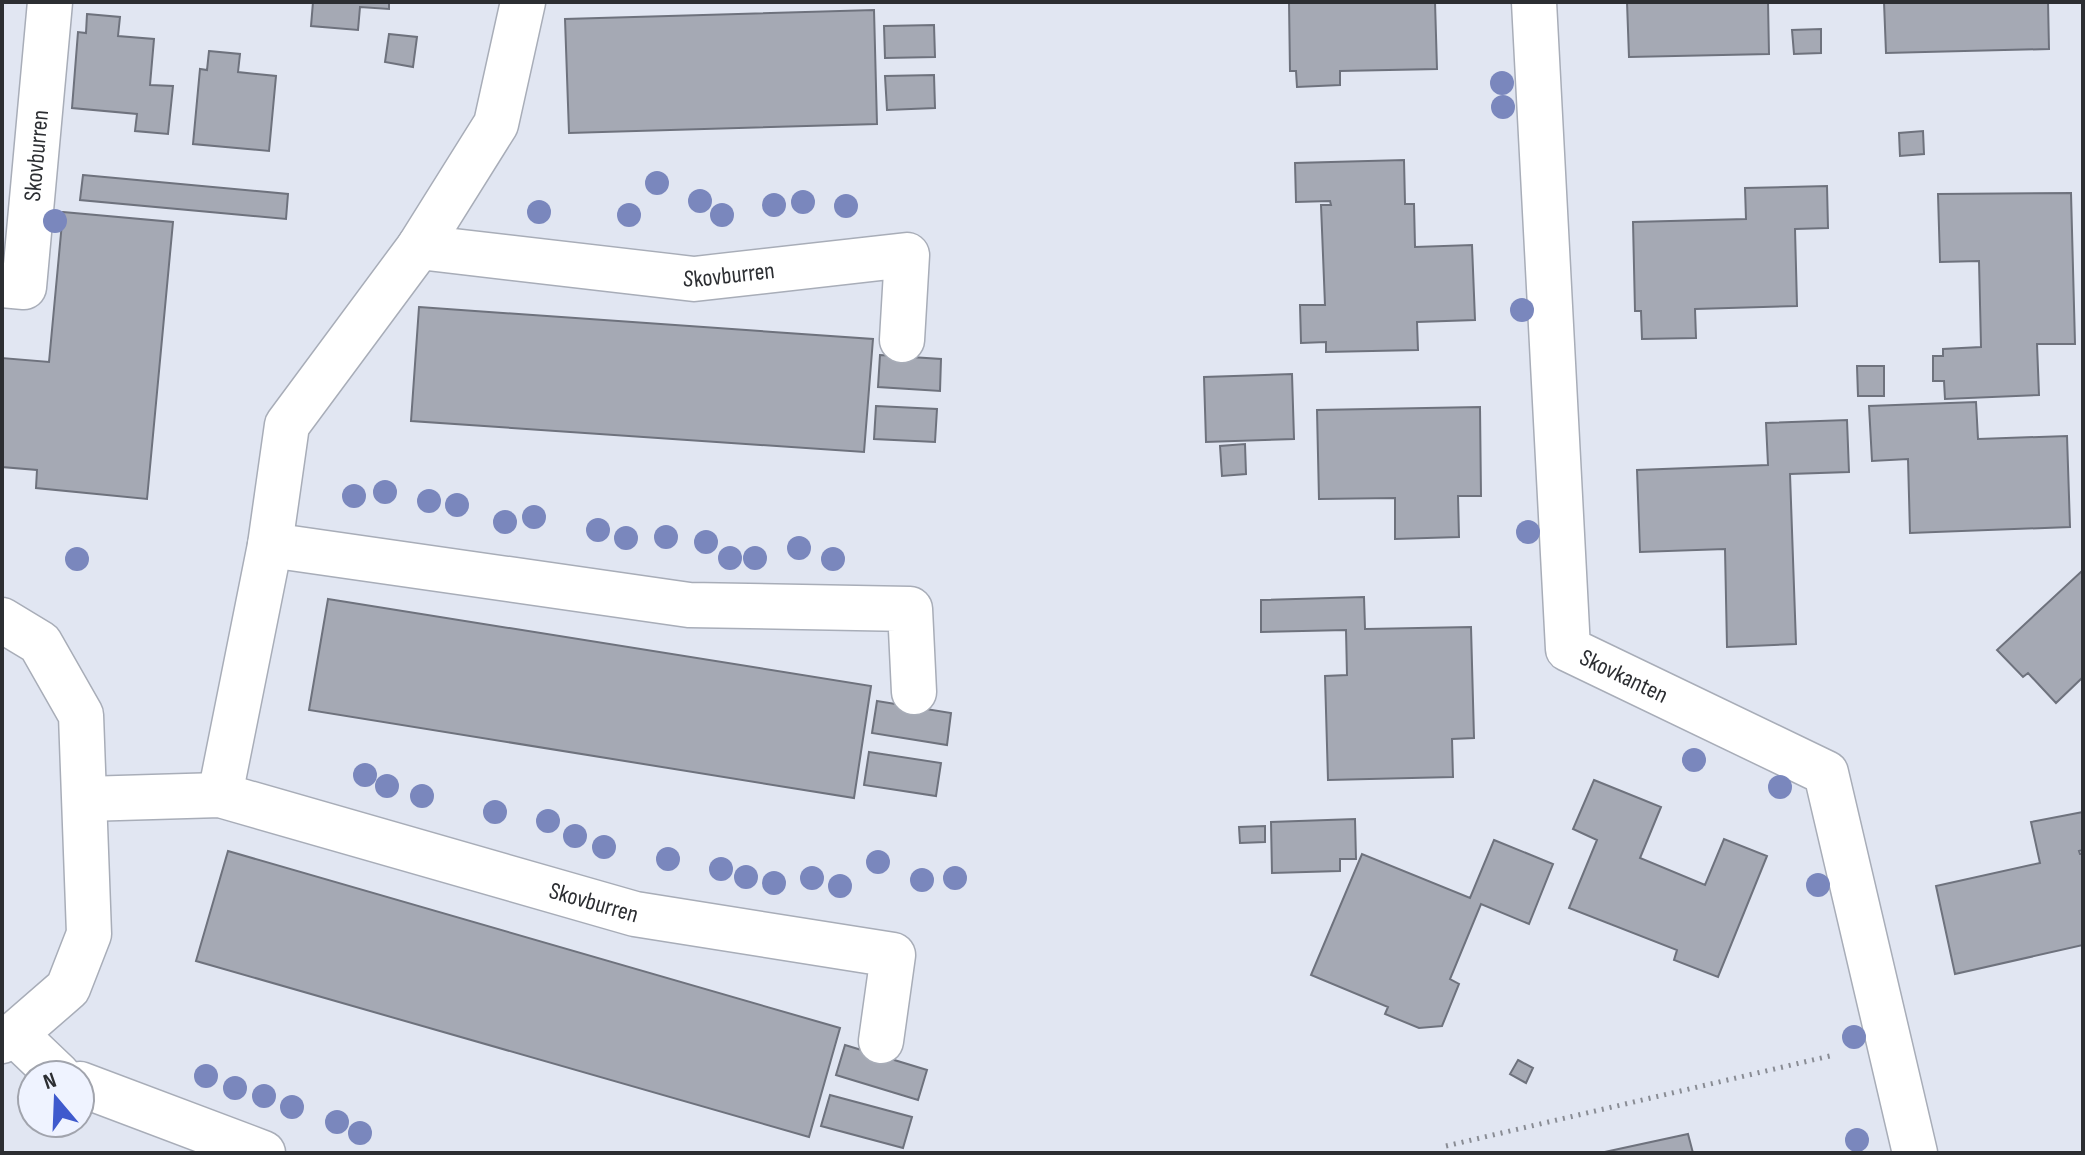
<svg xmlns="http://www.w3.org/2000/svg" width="2085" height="1155" font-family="'Sofia Sans Condensed',sans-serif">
<rect width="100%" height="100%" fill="#e1e6f2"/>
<path fill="#a5a9b4" stroke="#6e727d" stroke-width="2" d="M 313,2 L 389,2 L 389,9 L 360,7 L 358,30 L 311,26 Z
M 1289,2 L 1435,2 L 1437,69 L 1340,71 L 1340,85 L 1297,87 L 1296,71 L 1290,71 Z
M 1627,2 L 1768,2 L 1769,54 L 1629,57 Z
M 1884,2 L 2048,2 L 2049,49 L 1886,53 Z
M 874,10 L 877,124 L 569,133 L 565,19 Z
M 87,14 L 120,17 L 118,36 L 154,39 L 150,85 L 173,86 L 168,134 L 135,131 L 137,114 L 72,108 L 78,32 L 86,33 Z
M 934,25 L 935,57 L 885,58 L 884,26 Z
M 1821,29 L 1821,53 L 1794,54 L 1792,30 Z
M 389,34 L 417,37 L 413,67 L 385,62 Z
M 209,51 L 240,54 L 238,72 L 276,76 L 269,151 L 193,144 L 200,69 L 207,70 Z
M 934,75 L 935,108 L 887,110 L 885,76 Z
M 1923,131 L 1924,154 L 1900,156 L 1899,133 Z
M 1404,160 L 1405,204 L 1414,204 L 1415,247 L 1472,245 L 1475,320 L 1417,322 L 1418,350 L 1326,352 L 1326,342 L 1301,343 L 1300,305 L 1325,305 L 1321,205 L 1331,205 L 1330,201 L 1296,202 L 1295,163 Z
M 83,175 L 288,194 L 286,219 L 80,200 Z
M 1827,186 L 1828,228 L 1795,229 L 1797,306 L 1695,309 L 1696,338 L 1642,339 L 1641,311 L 1635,311 L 1633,222 L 1746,219 L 1745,188 Z
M 2071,193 L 2075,344 L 2037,344 L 2039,395 L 1945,399 L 1944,381 L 1933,381 L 1933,356 L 1943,356 L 1943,349 L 1981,347 L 1979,261 L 1940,262 L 1938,194 Z
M 63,212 L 173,222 L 147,499 L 36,488 L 37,470 L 2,467 L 2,358 L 49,362 Z
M 419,307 L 873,339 L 864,452 L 411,421 Z
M 880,355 L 941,359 L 940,391 L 878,387 Z
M 1857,366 L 1884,366 L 1884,396 L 1858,396 Z
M 1292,374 L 1294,439 L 1206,442 L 1204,377 Z
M 1976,402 L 1978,439 L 2067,436 L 2070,527 L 1910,533 L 1908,459 L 1872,461 L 1869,406 Z
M 876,406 L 937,409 L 935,442 L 874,439 Z
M 1480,407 L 1481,496 L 1458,496 L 1459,537 L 1395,539 L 1395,498 L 1319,499 L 1317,410 Z
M 1847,420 L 1849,472 L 1790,474 L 1796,644 L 1727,647 L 1725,549 L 1640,552 L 1637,470 L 1768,465 L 1766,423 Z
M 1245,444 L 1246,474 L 1222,476 L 1220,446 Z
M 2083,570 L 2083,681 L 2081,679 L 2056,703 L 2028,673 L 2023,677 L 1997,650 Z
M 1364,597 L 1365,629 L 1471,627 L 1474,738 L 1452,739 L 1453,777 L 1328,780 L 1325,676 L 1347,675 L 1346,630 L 1261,632 L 1261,600 Z
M 328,599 L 871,686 L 854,798 L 309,710 Z
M 877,701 L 951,713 L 947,745 L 872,733 Z
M 869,752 L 941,763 L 936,796 L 864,785 Z
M 1594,780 L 1661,807 L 1640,858 L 1705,885 L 1724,839 L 1767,856 L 1718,977 L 1674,960 L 1677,950 L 1569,908 L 1597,840 L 1573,829 Z
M 2083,812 L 2083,850 L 2079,851 L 2080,854 L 2083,854 L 2083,945 L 1955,974 L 1936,886 L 2040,863 L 2031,822 Z
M 1355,819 L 1356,859 L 1340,859 L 1340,871 L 1272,873 L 1271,822 Z
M 1265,826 L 1265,842 L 1240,843 L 1239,827 Z
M 1494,840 L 1553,864 L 1529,924 L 1481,904 L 1450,979 L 1459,984 L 1442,1026 L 1419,1028 L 1385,1014 L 1388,1007 L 1311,975 L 1362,854 L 1470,898 Z
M 228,851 L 840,1028 L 809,1137 L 196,961 Z
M 845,1045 L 927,1070 L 918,1100 L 836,1075 Z
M 1518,1060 L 1533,1068 L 1526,1083 L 1510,1074 Z
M 830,1095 L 912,1117 L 903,1148 L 821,1126 Z
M 1688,1134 L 1693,1153 L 1600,1153 Z"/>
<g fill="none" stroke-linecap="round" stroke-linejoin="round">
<g stroke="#a8adb8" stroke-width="47">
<g id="street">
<path id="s1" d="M 1534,2 L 1568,649 L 1826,773 L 1915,1153"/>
<path id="s2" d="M 419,247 L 694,279 L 907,255 L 902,340"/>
<path id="s3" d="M 2,285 L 24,287 L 50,2"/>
<path d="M 270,545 L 689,605 L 910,609 L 914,692"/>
<path d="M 2,620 L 40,643 L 81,715 L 89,934 L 68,988 L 15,1034 L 2,1041"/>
<path d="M 220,795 L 270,545 L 287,425 L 419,247 L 496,124 L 523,2"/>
<path id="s4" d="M 85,799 L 220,795 L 635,914 L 893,955 L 881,1041"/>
<path d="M 15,1034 L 58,1075"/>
<path d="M 80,1084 L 263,1153"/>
</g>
</g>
<path stroke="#898c94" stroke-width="5" stroke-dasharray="2 6" stroke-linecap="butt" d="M 1446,1146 L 1834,1055"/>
<use href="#street" stroke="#fff" stroke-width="44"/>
</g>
<g fill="#7a87bd">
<circle cx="1502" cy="83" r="12"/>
<circle cx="1503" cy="107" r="12"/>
<circle cx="657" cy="183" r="12"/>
<circle cx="700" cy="201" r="12"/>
<circle cx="803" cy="202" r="12"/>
<circle cx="774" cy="205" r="12"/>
<circle cx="846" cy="206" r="12"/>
<circle cx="539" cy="212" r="12"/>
<circle cx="629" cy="215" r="12"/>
<circle cx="722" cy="215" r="12"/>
<circle cx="55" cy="221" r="12"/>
<circle cx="1522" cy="310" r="12"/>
<circle cx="385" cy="492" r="12"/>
<circle cx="354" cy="496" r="12"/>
<circle cx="429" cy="501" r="12"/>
<circle cx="457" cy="505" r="12"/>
<circle cx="534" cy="517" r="12"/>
<circle cx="505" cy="522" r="12"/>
<circle cx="598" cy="530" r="12"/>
<circle cx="1528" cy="532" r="12"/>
<circle cx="666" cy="537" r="12"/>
<circle cx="626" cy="538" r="12"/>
<circle cx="706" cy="542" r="12"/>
<circle cx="799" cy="548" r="12"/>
<circle cx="730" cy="558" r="12"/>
<circle cx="755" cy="558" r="12"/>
<circle cx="77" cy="559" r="12"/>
<circle cx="833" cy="559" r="12"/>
<circle cx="1694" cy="760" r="12"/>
<circle cx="365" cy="775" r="12"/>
<circle cx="387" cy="786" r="12"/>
<circle cx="1780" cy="787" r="12"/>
<circle cx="422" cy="796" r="12"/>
<circle cx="495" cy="812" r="12"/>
<circle cx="548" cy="821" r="12"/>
<circle cx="575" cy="836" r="12"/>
<circle cx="604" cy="847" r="12"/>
<circle cx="668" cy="859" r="12"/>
<circle cx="878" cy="862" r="12"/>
<circle cx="721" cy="869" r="12"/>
<circle cx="746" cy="877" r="12"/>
<circle cx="812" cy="878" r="12"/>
<circle cx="955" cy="878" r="12"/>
<circle cx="922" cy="880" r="12"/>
<circle cx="774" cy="883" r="12"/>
<circle cx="1818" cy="885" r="12"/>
<circle cx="840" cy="886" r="12"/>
<circle cx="1854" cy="1037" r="12"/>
<circle cx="206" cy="1076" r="12"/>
<circle cx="235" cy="1088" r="12"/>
<circle cx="264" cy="1096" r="12"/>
<circle cx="292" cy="1107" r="12"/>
<circle cx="337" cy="1122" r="12"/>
<circle cx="360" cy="1133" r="12"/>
<circle cx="1857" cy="1140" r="12"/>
</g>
<g text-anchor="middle" stroke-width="7" stroke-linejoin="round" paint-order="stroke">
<g font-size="24" fill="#2c2e32" stroke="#eff3ff">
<text dy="8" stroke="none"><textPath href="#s3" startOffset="154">Skovburren</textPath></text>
<text dy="8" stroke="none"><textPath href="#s2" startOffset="312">Skovburren</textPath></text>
<text dy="8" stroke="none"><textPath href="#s1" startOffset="710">Skovkanten</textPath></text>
<text dy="8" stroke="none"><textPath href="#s4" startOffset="524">Skovburren</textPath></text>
</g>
</g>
<rect width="2085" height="1155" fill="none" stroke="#2c2e32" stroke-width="8"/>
<g transform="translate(56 1099) rotate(341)"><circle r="38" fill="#eff3ff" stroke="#a1a4ad" stroke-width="2"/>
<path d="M0-6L14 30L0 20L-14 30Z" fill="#3f5acd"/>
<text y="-12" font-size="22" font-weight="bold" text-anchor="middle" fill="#2c2e32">N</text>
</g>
</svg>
